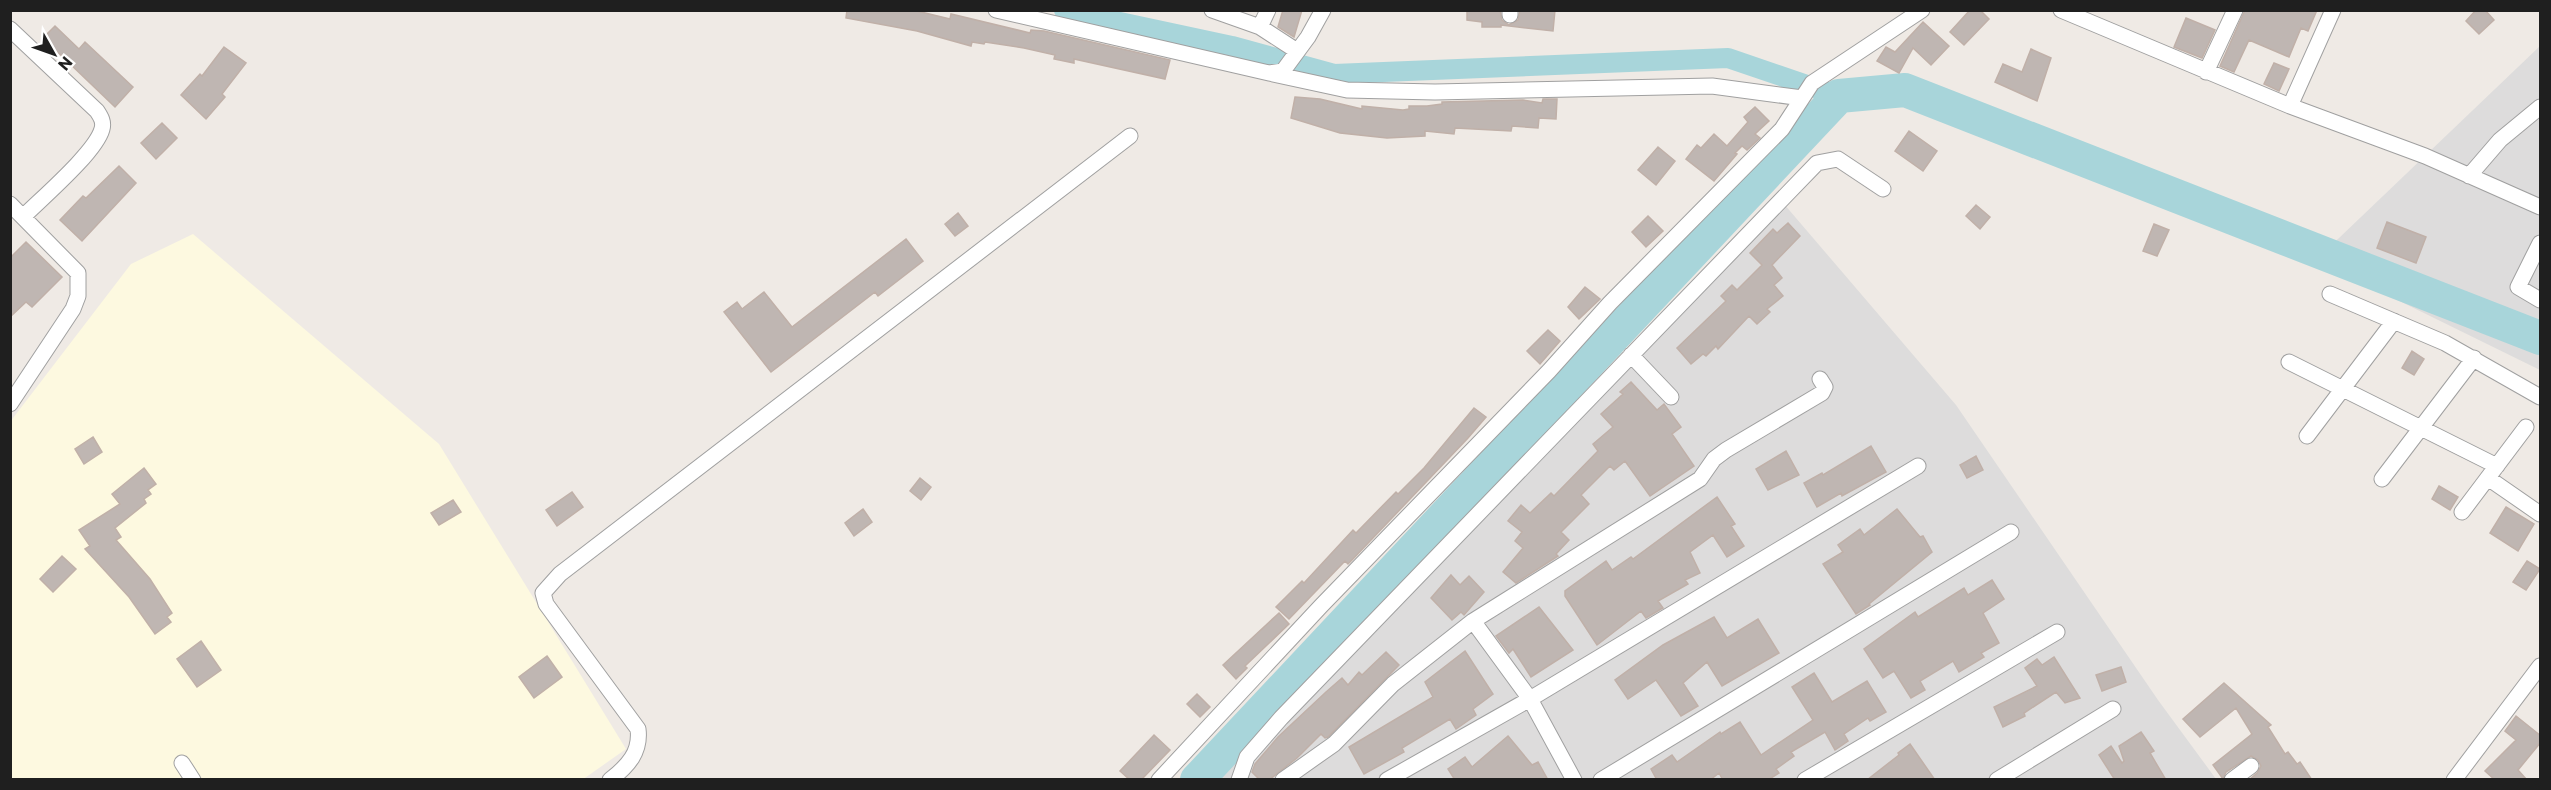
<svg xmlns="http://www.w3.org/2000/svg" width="2551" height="790" font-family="Commissioner,sans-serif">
<rect width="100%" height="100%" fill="#efeae5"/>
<path fill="#dddcdc" d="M 2540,46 L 2540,370 L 2316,260 Z
M 1784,204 L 1956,405 L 2158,700 L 2216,779 L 1211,780 Z"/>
<path fill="#fdf9e0" d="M 193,234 L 439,444 L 626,749 L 582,780 L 11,779 L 10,422 L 131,264 Z"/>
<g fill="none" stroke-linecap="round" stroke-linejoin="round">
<path stroke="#a8d5da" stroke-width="20" d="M 1064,10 L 1232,46 L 1334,74 L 1728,58 L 1839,96"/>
<path stroke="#a8d5da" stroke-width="34" d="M 1197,780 L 1839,96 L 1905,90 L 2540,338"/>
</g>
<path fill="#bfb6b2" stroke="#c0b0a8" stroke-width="1.5" d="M 847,10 L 913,10 L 950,19 L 951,14 L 1030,33 L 1031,30 L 1044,31 L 1170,60 L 1165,79 L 1074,59 L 1074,63 L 1054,59 L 1055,55 L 1024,48 L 985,42 L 984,44 L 972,42 L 971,46 L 917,31 L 846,18 Z
M 1283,10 L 1302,10 L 1294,37 L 1278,27 Z
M 1467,10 L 1500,10 L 1502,20 L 1509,25 L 1518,20 L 1520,10 L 1555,10 L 1553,31 L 1501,25 L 1501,27 L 1482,27 L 1482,22 L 1467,20 Z
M 1970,10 L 1980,10 L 1989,19 L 1964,45 L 1950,32 Z
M 2245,10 L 2317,10 L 2308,31 L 2301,28 L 2289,57 L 2249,40 L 2234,72 L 2220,66 Z
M 2476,10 L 2485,10 L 2494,20 L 2479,34 L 2466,21 Z
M 2186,18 L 2215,30 L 2202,58 L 2174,47 Z
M 1923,22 L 1949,46 L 1931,65 L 1913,48 L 1899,73 L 1877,61 L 1886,47 L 1895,52 Z
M 55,26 L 79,49 L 85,42 L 133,87 L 115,107 L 43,38 Z
M 224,47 L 246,63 L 222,94 L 225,97 L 206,119 L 181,95 L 200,74 L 202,76 Z
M 2031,49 L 2051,58 L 2037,101 L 1995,82 L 2003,64 L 2022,72 Z
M 2274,63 L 2289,69 L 2279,91 L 2264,84 Z
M 1295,97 L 1320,99 L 1362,109 L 1362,106 L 1403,110 L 1409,109 L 1409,106 L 1427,106 L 1442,104 L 1442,102 L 1523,100 L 1542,103 L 1543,99 L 1557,99 L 1556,119 L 1539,118 L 1538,128 L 1512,126 L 1511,131 L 1455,128 L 1454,134 L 1425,131 L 1425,136 L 1387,138 L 1340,133 L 1291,118 Z
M 1755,107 L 1769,121 L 1755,134 L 1760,138 L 1747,150 L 1742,146 L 1735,153 L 1737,154 L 1714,181 L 1686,159 L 1697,145 L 1701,148 L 1714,134 L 1727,146 L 1748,122 L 1744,117 Z
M 162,123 L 177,138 L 156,159 L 141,143 Z
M 1909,131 L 1937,151 L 1923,171 L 1895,151 Z
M 1658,147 L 1675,161 L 1656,185 L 1638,170 Z
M 119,166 L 136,183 L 82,241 L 60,220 L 83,196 L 86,198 Z
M 1976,205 L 1990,217 L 1980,229 L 1966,216 Z
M 958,213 L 968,226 L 955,236 L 945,224 Z
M 1648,216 L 1663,231 L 1646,247 L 1632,232 Z
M 2387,222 L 2426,237 L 2416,263 L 2377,248 Z
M 1788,223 L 1800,236 L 1772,265 L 1782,278 L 1774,285 L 1783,296 L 1767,309 L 1770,312 L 1757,324 L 1749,316 L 1718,349 L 1716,346 L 1706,356 L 1703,354 L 1691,364 L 1677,348 L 1726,301 L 1721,296 L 1732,285 L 1737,290 L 1762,265 L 1750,253 L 1773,229 L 1777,233 Z
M 2154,224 L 2169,230 L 2157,256 L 2143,251 Z
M 906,239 L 923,261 L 878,296 L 875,292 L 771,372 L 724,312 L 737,302 L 742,309 L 764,292 L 792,327 Z
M 26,242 L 62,277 L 32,307 L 26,302 L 10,317 L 10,258 Z
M 1585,287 L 1600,299 L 1579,319 L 1568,307 Z
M 1548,330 L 1560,341 L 1540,364 L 1527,351 Z
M 2412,351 L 2424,359 L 2414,375 L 2402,368 Z
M 1631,382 L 1657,410 L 1664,404 L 1681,427 L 1672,434 L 1694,466 L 1650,496 L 1625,461 L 1614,470 L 1610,466 L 1581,495 L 1589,504 L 1561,532 L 1569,540 L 1556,554 L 1558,556 L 1516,583 L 1503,572 L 1523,548 L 1515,541 L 1522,532 L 1508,521 L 1521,505 L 1530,513 L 1551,493 L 1554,496 L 1598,451 L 1593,444 L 1613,427 L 1601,414 L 1623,394 L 1620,392 Z
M 1474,408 L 1486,417 L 1468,438 L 1353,559 L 1348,564 L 1345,561 L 1289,619 L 1276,607 L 1302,581 L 1304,583 L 1353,530 L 1356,533 L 1396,492 L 1398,494 L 1424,468 Z
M 93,437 L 102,452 L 84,464 L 75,449 Z
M 1871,446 L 1886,472 L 1842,496 L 1841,493 L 1817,507 L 1804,483 L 1822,473 L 1823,475 Z
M 1786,451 L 1799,475 L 1768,490 L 1756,469 Z
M 1976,456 L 1983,470 L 1967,478 L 1960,465 Z
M 144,468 L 156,484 L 148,490 L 151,494 L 144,499 L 146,503 L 115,528 L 121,537 L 116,540 L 150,579 L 172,613 L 167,617 L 171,622 L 155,634 L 129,597 L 85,549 L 90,546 L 79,530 L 120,504 L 112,494 Z
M 920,478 L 931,487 L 921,500 L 910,491 Z
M 2439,486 L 2458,497 L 2450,510 L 2432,499 Z
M 572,492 L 583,507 L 557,526 L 546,510 Z
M 1717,497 L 1735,524 L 1731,526 L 1744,546 L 1727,557 L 1713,535 L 1690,552 L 1700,573 L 1685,580 L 1688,584 L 1658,601 L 1663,608 L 1661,609 L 1646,618 L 1641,611 L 1597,645 L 1565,596 L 1565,591 L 1606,561 L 1612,570 L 1631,557 L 1633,559 Z
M 453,500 L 461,512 L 439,525 L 431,513 Z
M 2506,507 L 2534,524 L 2518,551 L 2490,533 Z
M 863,509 L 872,522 L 854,536 L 845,523 Z
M 1897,509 L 1920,537 L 1923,536 L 1932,552 L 1869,604 L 1870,605 L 1856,614 L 1823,564 L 1843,552 L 1838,545 L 1860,529 L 1864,535 Z
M 62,556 L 76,569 L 53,592 L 40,579 Z
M 2527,561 L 2540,569 L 2526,590 L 2513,582 Z
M 1451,575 L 1460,585 L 1469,576 L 1484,592 L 1464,615 L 1461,612 L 1452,620 L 1431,598 Z
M 1992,580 L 2004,599 L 1983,613 L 1999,643 L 1981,653 L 1984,657 L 1959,672 L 1953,661 L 1920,681 L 1925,690 L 1911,698 L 1894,671 L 1883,678 L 1864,649 L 1915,612 L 1918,617 L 1964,588 L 1968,595 Z
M 1539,607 L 1573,650 L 1531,677 L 1513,649 L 1509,653 L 1496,636 Z
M 1279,613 L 1289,624 L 1245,666 L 1247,668 L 1236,679 L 1223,665 Z
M 1714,617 L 1727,638 L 1758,619 L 1779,653 L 1722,686 L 1707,662 L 1683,683 L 1698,706 L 1681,716 L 1656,680 L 1628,699 L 1615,680 L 1663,645 Z
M 201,641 L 221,670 L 197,687 L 177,659 Z
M 1465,651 L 1493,694 L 1473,709 L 1476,715 L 1456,729 L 1450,719 L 1402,748 L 1404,752 L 1364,774 L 1349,747 L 1433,697 L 1425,682 Z
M 1386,652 L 1399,665 L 1328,737 L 1325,738 L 1321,734 L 1297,758 L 1269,780 L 1260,780 L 1252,772 L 1255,764 L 1278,737 L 1326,692 L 1342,678 L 1348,685 L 1359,672 L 1362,675 Z
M 547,656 L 562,677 L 534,698 L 519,677 Z
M 2054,657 L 2080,698 L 2065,703 L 2056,692 L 2024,713 L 2025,716 L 2003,727 L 1994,707 L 2037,686 L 2025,668 L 2037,659 L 2042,665 Z
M 2121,667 L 2126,682 L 2102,691 L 2096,675 Z
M 1814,673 L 1832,702 L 1867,681 L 1886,712 L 1870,721 L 1868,718 L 1844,734 L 1848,741 L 1835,750 L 1825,732 L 1791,752 L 1794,756 L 1776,769 L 1779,773 L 1768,780 L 1723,780 L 1719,773 L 1710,780 L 1657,780 L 1651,769 L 1672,755 L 1677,762 L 1720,732 L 1721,734 L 1740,722 L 1761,755 L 1813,720 L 1792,687 Z
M 2224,683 L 2271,725 L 2268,727 L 2285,754 L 2288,752 L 2297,764 L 2300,762 L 2312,780 L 2249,780 L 2257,773 L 2261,766 L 2258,760 L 2251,756 L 2226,772 L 2223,779 L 2213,765 L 2252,734 L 2236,708 L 2200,737 L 2183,719 Z
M 1197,694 L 1210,707 L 1200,717 L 1187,704 Z
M 2516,716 L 2541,736 L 2541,742 L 2518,770 L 2527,780 L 2495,780 L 2485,771 L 2516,740 L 2505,731 Z
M 2141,732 L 2154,751 L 2150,753 L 2166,780 L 2115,780 L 2099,755 L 2111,746 L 2122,763 L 2124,761 L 2119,746 Z
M 1154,735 L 1170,750 L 1141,780 L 1130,780 L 1120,771 Z
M 1508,736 L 1532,765 L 1538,762 L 1548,780 L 1455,780 L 1448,769 L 1465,757 L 1472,767 Z
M 1910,744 L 1935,780 L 1867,780 L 1899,755 L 1898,753 Z"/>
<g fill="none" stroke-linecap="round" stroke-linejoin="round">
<g stroke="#a0a0a0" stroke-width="17">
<path id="minor" d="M 996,10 L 1269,73 L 1283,71 L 1308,37 L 1323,10
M 1212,10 L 1260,27 L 1297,51
M 2061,10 L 2290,106 L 2425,156 L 2540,207
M 1510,15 L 1510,10
M 1260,27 L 1268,10
M 10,29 L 97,111 C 101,117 104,122 102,129 C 96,152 42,198 23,217
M 2206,72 L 2235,10
M 1269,73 L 1347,90 L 1435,92 L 1712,86 L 1802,98
M 2290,106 L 2333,10
M 2469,176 L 2500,140 L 2540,107
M 10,204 L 78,273 L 78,296 L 73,309 L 10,404
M 2540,243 L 2518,287 L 2540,300
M 2330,294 L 2445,343 L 2540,397
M 1631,355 L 1671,397
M 2289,362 L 2497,466
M 2307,436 L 2394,321
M 2488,478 L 2540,514
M 2382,479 L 2474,358
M 2462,512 L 2526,427
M 1473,621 L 1530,699 L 1574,780
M 182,763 L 193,780
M 610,780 C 628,766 641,752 638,729 L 546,604 L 543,593 L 560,574 L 1130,136
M 1159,780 L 1321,606 L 1549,371 L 1610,303 L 1782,129 L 1812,83 L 1922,10
M 1239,780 L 1247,757 L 1281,718 L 1817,163 L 1838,159 L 1883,189
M 1283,780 L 1334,744 L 1393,684 L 1473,621 L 1700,479 L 1714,459 L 1726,450 L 1822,393 L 1825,387 L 1820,379
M 1387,780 L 1530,699 L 1918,466
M 1601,780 L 2011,532
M 1805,780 L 2057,632
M 1997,780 L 2113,709
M 2232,780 L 2251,766
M 2454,780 L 2540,666"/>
</g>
<use href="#minor" stroke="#fff" stroke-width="15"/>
</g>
<rect width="2551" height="790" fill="none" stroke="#1f1f1f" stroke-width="24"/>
<g transform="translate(54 54) rotate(130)" stroke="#ffffff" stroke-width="4.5" paint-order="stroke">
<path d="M0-4.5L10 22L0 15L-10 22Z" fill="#1f1f1f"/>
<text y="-9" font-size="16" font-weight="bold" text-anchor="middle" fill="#1f1f1f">N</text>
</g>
</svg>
